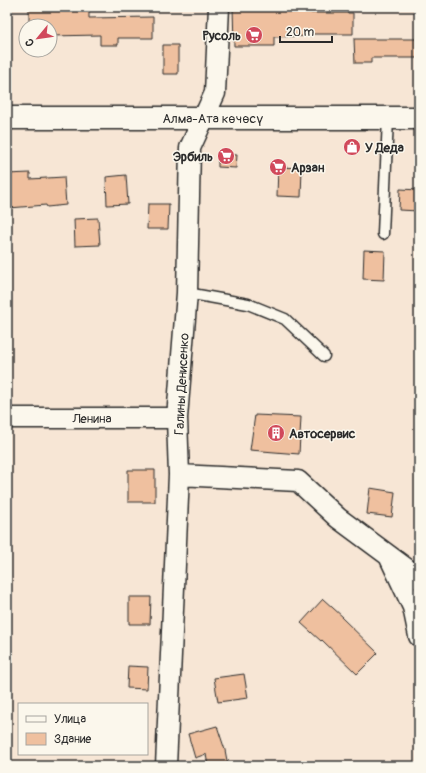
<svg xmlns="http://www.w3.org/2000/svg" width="426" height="773" font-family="Pangolin,sans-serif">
<rect width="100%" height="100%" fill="#f7e6d5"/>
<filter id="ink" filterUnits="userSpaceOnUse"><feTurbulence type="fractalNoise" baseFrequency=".025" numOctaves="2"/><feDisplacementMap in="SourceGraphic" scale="8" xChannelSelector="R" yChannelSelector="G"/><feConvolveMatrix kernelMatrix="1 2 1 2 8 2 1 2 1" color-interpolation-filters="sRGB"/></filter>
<g filter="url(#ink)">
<path fill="#efc09f" stroke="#2b2b2b" d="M 29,7 L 89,7 L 89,18 L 153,17 L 153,38 L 118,38 L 118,45 L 100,45 L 100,35 L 50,36 L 50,26 L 29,26 Z
M 233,7 L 311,7 L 311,13 L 353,13 L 353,34 L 311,34 L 311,36 L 274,37 L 274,46 L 234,46 Z
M 354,39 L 419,39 L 419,58 L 371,58 L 371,63 L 355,63 Z
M 163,45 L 178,45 L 178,74 L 163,74 Z
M 218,154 L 237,155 L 236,168 L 218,167 Z
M 278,167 L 302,168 L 301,197 L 277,196 Z
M 30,173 L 30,179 L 64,177 L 66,205 L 47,207 L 46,205 L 9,208 L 7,174 Z
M 126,175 L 128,204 L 107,205 L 106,177 Z
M 400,189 L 419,190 L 419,211 L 399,210 Z
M 148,204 L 169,204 L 168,229 L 147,229 Z
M 98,218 L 100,245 L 75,246 L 74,219 Z
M 364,250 L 385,251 L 384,280 L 363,279 Z
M 255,415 L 301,417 L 299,454 L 250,450 Z
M 128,470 L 155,470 L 155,502 L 128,502 Z
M 370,488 L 395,492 L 392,517 L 367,514 Z
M 129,597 L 151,597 L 150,624 L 129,624 Z
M 323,599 L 343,617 L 342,618 L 378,653 L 357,674 L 322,640 L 321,641 L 301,623 Z
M 128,666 L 148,667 L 147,689 L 127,688 Z
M 244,674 L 248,698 L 218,702 L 214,678 Z
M 217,726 L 225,750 L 228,766 L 208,766 L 206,754 L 195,758 L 188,734 Z"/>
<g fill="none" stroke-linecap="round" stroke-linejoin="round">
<g stroke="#2b2b2b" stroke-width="13">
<path id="service" d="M 383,234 L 388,118
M 187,293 L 248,304 L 285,319 L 324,356"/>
</g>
<g stroke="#2b2b2b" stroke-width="23">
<path id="minor" d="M 7,418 L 177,418
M 179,475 L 298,481 L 338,518 L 419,578
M 390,558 L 413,607 L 419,636
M 166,766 L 179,475 L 177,418 L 187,293 L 190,148 L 215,93 L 219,7"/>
</g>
<g stroke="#2b2b2b" stroke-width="25">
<path id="trunk" d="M 7,118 L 419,118"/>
</g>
<use href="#service" stroke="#fbf7ec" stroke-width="10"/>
<use href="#minor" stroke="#fbf7ec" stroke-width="20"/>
<use href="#trunk" stroke="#fbf7ec" stroke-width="22"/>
</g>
</g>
<defs>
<g id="supermarket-disc" transform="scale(0.9)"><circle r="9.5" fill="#d1495b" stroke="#fbf7ec"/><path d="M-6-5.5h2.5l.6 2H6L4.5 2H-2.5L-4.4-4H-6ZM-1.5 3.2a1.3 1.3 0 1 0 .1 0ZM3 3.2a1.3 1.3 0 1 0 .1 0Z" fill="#fff"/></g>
<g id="shop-disc" transform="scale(0.9)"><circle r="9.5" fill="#d1495b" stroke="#fbf7ec"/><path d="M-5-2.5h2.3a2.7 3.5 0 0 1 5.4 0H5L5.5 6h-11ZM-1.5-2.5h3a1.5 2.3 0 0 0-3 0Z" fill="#fff"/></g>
<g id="building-disc" transform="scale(0.9)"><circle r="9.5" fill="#d1495b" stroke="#fbf7ec"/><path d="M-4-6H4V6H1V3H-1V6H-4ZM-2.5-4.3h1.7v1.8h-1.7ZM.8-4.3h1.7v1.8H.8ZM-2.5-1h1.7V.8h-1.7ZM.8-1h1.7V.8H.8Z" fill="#fff"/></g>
</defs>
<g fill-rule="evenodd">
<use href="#supermarket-disc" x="254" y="35"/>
<use href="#shop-disc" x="352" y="147"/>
<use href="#supermarket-disc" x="226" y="156"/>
<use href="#supermarket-disc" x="278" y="167"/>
<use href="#building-disc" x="276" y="433"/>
</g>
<g text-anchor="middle" stroke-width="3" stroke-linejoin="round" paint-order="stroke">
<g font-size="13" font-weight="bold" fill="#2b2b2b" stroke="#fbf7ec" text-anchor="start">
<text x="241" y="40" text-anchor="end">Русоль</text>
<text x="365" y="152">У Деда</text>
<text x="213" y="161" text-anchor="end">Эрбиль</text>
<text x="291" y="172">Арзан</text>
<text x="289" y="438">Автосервис</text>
</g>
<g font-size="13" fill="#2b2b2b" stroke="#fbf7ec">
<text x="213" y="123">Алма-Ата көчөсү</text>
<text transform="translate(181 384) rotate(-87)" y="5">Галины Денисенко</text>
<text x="92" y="423">Ленина</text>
</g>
</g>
<rect width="426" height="773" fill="none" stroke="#fbf7ec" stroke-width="24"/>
<rect x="12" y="12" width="402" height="749" fill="none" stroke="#2b2b2b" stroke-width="1.5" filter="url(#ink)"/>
<rect x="18" y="703" width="130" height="52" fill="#fbf7ec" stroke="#a8a59f"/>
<rect x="26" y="716" width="20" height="6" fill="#fbf7ec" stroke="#a8a59f"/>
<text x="54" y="723" font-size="12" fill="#2b2b2b">Улица</text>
<rect x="26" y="733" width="20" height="12" fill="#efc09f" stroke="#a8a59f"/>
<text x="54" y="743" font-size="12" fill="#2b2b2b">Здание</text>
<g transform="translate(38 38) rotate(241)"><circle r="19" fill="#fbf7ec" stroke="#a8a59f"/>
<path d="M0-3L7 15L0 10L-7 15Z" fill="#d1495b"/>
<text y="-6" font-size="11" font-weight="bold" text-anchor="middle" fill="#2b2b2b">С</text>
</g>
<path d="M280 36v6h52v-6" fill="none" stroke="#2b2b2b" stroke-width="2"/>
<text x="286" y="36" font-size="12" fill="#2b2b2b" stroke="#fbf7ec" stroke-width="3" paint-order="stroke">20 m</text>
</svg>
